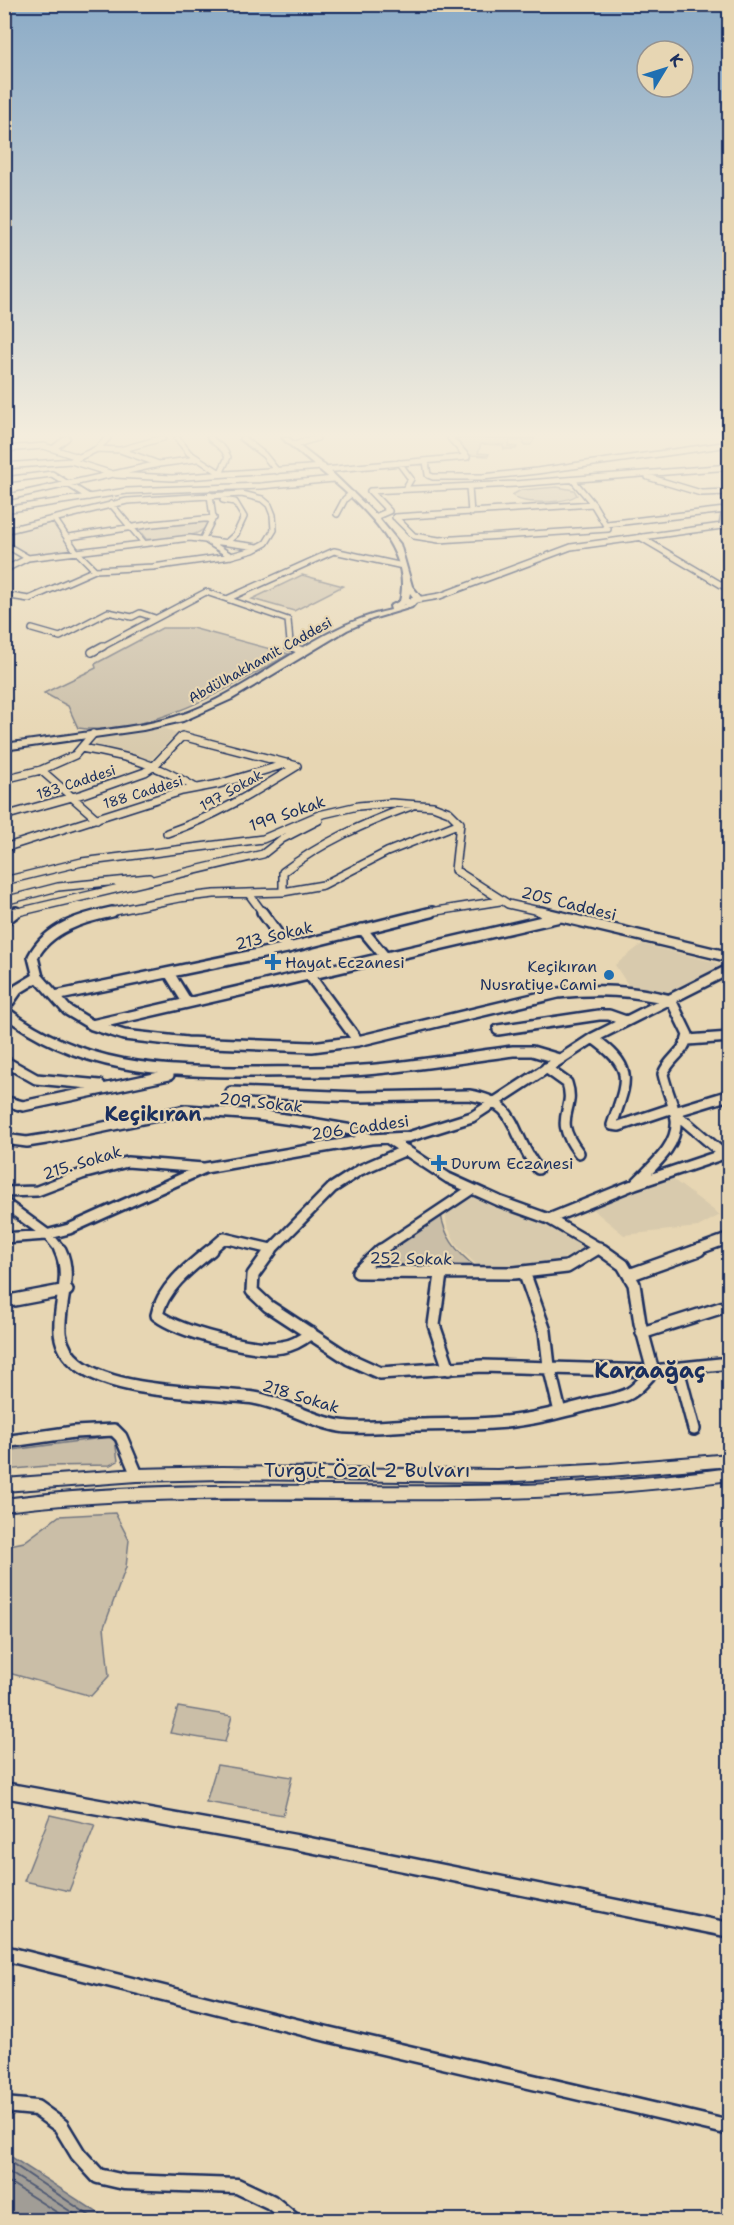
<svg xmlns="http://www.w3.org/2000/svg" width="734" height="2225" font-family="'Shantell Sans',sans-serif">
<rect width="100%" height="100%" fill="#e7d6b3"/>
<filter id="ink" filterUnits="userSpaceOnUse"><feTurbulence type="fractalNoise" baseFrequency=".0167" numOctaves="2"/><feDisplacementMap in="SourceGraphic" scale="12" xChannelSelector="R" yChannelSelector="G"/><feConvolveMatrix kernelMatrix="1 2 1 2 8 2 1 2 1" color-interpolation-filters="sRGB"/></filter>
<g filter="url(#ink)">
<path fill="#d8caad" d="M 167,438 L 173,438 L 178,442 L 183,451 L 148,459 L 129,452 L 127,448 Z
M 49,523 L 54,524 L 71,547 L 69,549 L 30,556 L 5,542 L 4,535 Z
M 161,726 L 176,734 L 151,760 L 86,748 L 103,737 Z
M 642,944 L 714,962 L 723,967 L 670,994 L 630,988 L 615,965 Z
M 671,1178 L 720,1215 L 698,1227 L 624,1235 L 591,1208 L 641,1187 Z
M 474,1197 L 545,1222 L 586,1245 L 584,1249 L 549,1265 L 520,1269 L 478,1266 L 457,1246 L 447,1225 L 445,1212 L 465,1199 Z"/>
<path fill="#cabea7" stroke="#727682" stroke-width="1.5" d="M 455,438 L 530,439 L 535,438 L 531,445 L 524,445 L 523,440 L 510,441 L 508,446 L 517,447 L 516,449 L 504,449 L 503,445 L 481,444 L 478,453 L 489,454 L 488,456 L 470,455 Z
M 557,487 L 574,490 L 577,495 C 565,503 522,506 512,495 L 521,490 Z
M 206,520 L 210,523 C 197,540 167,541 146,539 L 139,530 L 140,527 Z
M 302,575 L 343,586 L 294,611 L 252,599 Z
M 162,628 L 192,628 L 289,654 C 233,687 145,738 78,728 L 68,706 L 44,693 L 96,668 L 95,664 Z
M 441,1214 C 444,1237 457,1253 476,1267 L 459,1270 L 377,1267 L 373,1264 L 385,1251 Z
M 109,1437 L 115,1440 L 118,1461 L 110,1465 L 46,1466 L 5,1470 L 5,1451 Z
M 115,1513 L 129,1540 L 126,1567 L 104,1627 L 109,1676 L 91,1696 L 5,1672 L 5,1546 L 24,1542 L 59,1516 Z
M 178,1707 L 232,1716 L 225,1742 L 170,1733 Z
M 217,1765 L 292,1777 L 283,1815 L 206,1802 Z
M 50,1815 L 95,1825 L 69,1891 L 24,1881 Z"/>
<path fill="#a19d96" stroke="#6b7180" stroke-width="1.5" d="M 5,2156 L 10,2156 L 109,2220 L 5,2220 Z"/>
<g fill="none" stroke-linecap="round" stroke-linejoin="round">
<path stroke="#515b74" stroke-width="2" d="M 4,2162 L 10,2162 L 96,2220
M 4,2169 L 84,2220
M 4,2179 L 69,2220"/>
<g stroke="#1b2f5e" stroke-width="8">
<path id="minor-far4" d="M 177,438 L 189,453 L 222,474
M 210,438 L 224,450 L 228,457 L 221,472
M 242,438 L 264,455 L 277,471
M 450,438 L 467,457
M 294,445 L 317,438
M 54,448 L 67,438
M 4,449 L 44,446 L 78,457
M 97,449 L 108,438
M 120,450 L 159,464 L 197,459
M 71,461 L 97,449 L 120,450 L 163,438
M 426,461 L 428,475 L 433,477 L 483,477 L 537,471 L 730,444
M 399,463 L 411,479 L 405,489
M 4,466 L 71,461 L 116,475 L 172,478 L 323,467
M 324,470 L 467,457
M 648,477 L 701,493 L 730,492
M 4,480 L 52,474 L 89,497
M 469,487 L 471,513
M 728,492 L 722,526 L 730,527
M 4,498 L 159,464
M 223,500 L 235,502 L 244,517 L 236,534 L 227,542
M 111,504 L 144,543
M 4,510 L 127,491 L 261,486 L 334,479
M 337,514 L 345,499 L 351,494
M 375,517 L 389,511 L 370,491 L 515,484 L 730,467
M 395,517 L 593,504 L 573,480
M 397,519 L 414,536 L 439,540 L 608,529 L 593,504
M 55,520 L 76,551 L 95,570
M 607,524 L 725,510
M 4,531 L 127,501 L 242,494 L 262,499 L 269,505 L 273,515 L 274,530 L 266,543 L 253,550 L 231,556 L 153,567 L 95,570 L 29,599 L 4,595
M 69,537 L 153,524 L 214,518
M 640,537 L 730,590
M 203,538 L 213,518 L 210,495
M 207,541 L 231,556
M 4,544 L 28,558
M 4,570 L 28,558 L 190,538 L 258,547
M 404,602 L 440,596 L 571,547 L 722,526
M 32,629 L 60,637 L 108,612 L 132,617 L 140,613 L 155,618
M 100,648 L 206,592 L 227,599
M 294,648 L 288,646 L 290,642 L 288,620 L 227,599 L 334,551 L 403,566"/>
</g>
<g stroke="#1b2f5e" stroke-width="10">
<path id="minor-far3" d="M 289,646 L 303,651
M 92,652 L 103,646
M 81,748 C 127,756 155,763 196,788
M 41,770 L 97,819
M 4,779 L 41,770 L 75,755 L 93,734
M 4,816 L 83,794 L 145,772 L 154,766 L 182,736 L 297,766 C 255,792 214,817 167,833
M 460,823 L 455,870 L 508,904 L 548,913
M 4,848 L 182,791 L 219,784 L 289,763
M 4,881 L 82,862 L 263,839 L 319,815 L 358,806 L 392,803 L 433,806 L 449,812 L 460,823
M 283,892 L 283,872 C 322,842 365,823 411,806
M 249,894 L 263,913
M 4,901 L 58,887 L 149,878
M 14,913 L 263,854 L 282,839 L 319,820
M 105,913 L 179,898 L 214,894 L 283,892 L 323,885 L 387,852 L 460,823
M 424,913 L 500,901"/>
</g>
<g stroke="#1b2f5e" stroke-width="14">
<path id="minor-far2" d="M 112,912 C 82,918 48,928 33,957 L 38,977 L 67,1010 L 92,1025 L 124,1035 L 187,1042 L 312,1047 L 358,1041 L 558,993 C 598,989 631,990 671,1000 L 688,1035 C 685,1053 669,1058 663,1074 C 666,1089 674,1104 676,1119 C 679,1146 651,1167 635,1184
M 262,912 L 288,948
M 541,912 L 730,957
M 4,921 L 16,912
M 362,929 L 386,958
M 169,973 L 187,1002
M 310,976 L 358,1041
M 55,996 L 292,947 L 432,912
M 4,1009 L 18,989 L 38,977
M 4,1011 C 80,1070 162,1072 255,1072 C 286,1071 319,1073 350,1071 C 404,1068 459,1058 513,1051 L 532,1051 L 559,1059
M 92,1025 L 560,917
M 498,1030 L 599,1015 L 609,1015 L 626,1021
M 593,1038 C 636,1069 627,1080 612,1125 L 619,1126 L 673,1108
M 688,1040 L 730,1037
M 4,1061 L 36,1079 L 100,1085
M 546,1068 L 567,1083 C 577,1112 550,1116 579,1153
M 231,1092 L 359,1097 L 469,1095 C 521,1103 509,1134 538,1169
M 4,1101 L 23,1106 L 169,1075
M 674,1112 L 723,1154
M 674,1112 L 730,1095
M 387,1138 L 448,1178 L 499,1201 L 549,1219 L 604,1251
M 4,1139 L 27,1142 L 46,1139 L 186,1110 L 257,1115 L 306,1122 L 352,1130 L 371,1139
M 4,1192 L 37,1191 L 82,1174 L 127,1162 L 203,1168
M 4,1203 L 49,1236 L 61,1251
M 549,1219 L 635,1184 L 730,1152
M 4,1238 L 46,1235 L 69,1229 L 205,1168 L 371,1139 L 408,1137 L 472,1117 L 593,1038 L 730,969
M 209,1251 L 224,1238 L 271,1249
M 270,1251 L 332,1188 L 360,1170 L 406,1150
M 379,1251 L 472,1189
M 593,1251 L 599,1247
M 694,1251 L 730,1238"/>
</g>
<g stroke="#1b2f5e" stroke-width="16">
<path id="minor-far1" d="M 60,1250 C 79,1288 38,1333 78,1364 C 116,1394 206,1392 254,1398 C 284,1403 310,1421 340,1426 C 365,1430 391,1425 417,1425 C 442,1424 468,1425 493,1423 C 528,1421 562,1412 595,1403 C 607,1400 620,1399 630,1393 C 639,1388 646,1378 653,1371 L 640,1323 L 634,1284 L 623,1265 L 602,1250
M 211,1250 C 191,1266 162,1288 157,1315 C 179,1332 255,1352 282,1347 C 293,1346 302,1340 311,1333
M 271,1250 L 253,1275 L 252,1291 L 268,1306 L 349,1359 L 380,1373 L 482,1366 L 653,1371 L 730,1363
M 358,1272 L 514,1273 L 567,1267 L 595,1250
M 358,1272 L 381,1250
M 524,1272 L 545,1331 L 549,1366 L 560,1412
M 441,1274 L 434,1325 L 449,1369
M 629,1275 L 699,1250
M 4,1302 L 67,1290
M 642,1333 L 730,1305
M 678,1369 L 694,1429
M 4,1442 L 74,1432 L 114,1430 L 121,1437 L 137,1475"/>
</g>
<g stroke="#1b2f5e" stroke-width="19">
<path id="minor" d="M 4,1790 L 295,1842 L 730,1930
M 4,1953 L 327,2034 L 730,2128
M 4,2105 L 36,2108 L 61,2126 L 78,2154 L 98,2176 L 124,2182 L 237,2186 L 271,2202 L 293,2220"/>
</g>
<g stroke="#1b2f5e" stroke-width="4">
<path id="major" d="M 282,438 L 289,438 L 325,466 L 377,516 L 400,544 L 412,586 L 421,597 L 412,607 L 372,619 L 347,630 L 232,699 L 183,721 L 143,730 L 4,750 L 4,744 C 33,740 62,736 90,732 C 128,727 166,723 201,707 C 265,679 321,624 391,610 L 390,606 L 400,601 C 417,534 324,477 282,438 ZM 410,593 L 413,597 C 410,602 407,604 402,606 L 408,602 Z"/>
</g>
<g stroke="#1b2f5e" stroke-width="4">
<path id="highway" d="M 730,1454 L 730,1466 L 610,1476 L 497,1482 L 222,1479 L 137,1481 L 4,1491 L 4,1479 L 137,1469 L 222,1467 L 497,1470 L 610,1464 Z
M 730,1468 L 730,1480 C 641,1492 552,1498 462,1499 C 308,1501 159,1492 4,1511 L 4,1499 C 159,1479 308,1488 462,1486 C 552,1486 641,1480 730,1468 Z"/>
</g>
<use href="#minor-far4" stroke="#e7d6b3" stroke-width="5"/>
<use href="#minor-far3" stroke="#e7d6b3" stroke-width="7"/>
<use href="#minor-far2" stroke="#e7d6b3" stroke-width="9"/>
<use href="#minor-far1" stroke="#e7d6b3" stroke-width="11"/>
<use href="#minor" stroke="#e7d6b3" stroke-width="14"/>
<use href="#major" fill="#e7d6b3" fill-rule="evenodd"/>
<use href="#highway" fill="#e7d6b3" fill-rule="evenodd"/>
</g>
</g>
<linearGradient id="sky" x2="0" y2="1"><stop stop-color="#8babc7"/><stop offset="0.58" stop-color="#f4eddd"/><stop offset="1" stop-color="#f4eddd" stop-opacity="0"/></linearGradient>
<rect width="734" height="750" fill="url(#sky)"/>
<g fill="#1f6fb2" stroke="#e7d6b3" stroke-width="2">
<path d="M270 953h6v6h6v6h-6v6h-6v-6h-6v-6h6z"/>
<circle cx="609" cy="975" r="6"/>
<path d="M436 1154h6v6h6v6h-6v6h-6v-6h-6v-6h6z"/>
</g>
<g text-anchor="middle" stroke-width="4.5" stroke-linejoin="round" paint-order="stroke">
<g font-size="14" fill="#1b2f5e" stroke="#e7d6b3">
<text transform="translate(260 660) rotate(-29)" y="5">Abdülhakhamit Caddesi</text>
<text transform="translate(76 782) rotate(-18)" y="5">183 Caddesi</text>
<text transform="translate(231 790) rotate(-29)" y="5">197 Sokak</text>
<text transform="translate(143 792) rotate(-17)" y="5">188 Caddesi</text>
</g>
<g font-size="16" fill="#1b2f5e" stroke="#e7d6b3">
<text transform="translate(287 813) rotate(-19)" y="6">199 Sokak</text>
<text transform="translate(569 903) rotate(14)" y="6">205 Caddesi</text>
<text transform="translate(274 935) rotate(-13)" y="6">213 Sokak</text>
<text transform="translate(261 1102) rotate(6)" y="6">209 Sokak</text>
<text transform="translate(360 1127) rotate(-8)" y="6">206 Caddesi</text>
<text transform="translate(82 1162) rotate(-17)" y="6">215. Sokak</text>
<text transform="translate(411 1258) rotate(1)" y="6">252 Sokak</text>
<text transform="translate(301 1396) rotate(17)" y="6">218 Sokak</text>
</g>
<g font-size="16" fill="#1b2f5e" stroke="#e7d6b3" text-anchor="start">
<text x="285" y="968">Hayat Eczanesi</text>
<text x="597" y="972" text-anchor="end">Keçikıran<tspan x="597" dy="18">Nusratiye Cami</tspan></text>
<text x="451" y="1169">Durum Eczanesi</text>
</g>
<g font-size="20" font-weight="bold" fill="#1b2f5e" stroke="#e7d6b3">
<text x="153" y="1121">Keçikıran</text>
</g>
<g font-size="20" fill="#1b2f5e" stroke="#e7d6b3">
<text x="367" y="1477">Turgut Özal 2 Bulvarı</text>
</g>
<g font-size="22" font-weight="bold" fill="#1b2f5e" stroke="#e7d6b3">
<text x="650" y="1378">Karaağaç</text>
</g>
</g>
<rect width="734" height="2225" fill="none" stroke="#e7d6b3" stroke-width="24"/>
<rect x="12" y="12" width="710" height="2201" fill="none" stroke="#1b2f5e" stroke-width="2" filter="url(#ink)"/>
<g transform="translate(665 69) rotate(52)"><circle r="28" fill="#e7d6b3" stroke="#959391" stroke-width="1.5"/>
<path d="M0-4.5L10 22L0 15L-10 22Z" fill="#1f6fb2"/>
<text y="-9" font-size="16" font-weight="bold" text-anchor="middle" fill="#1b2f5e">K</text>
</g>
</svg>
